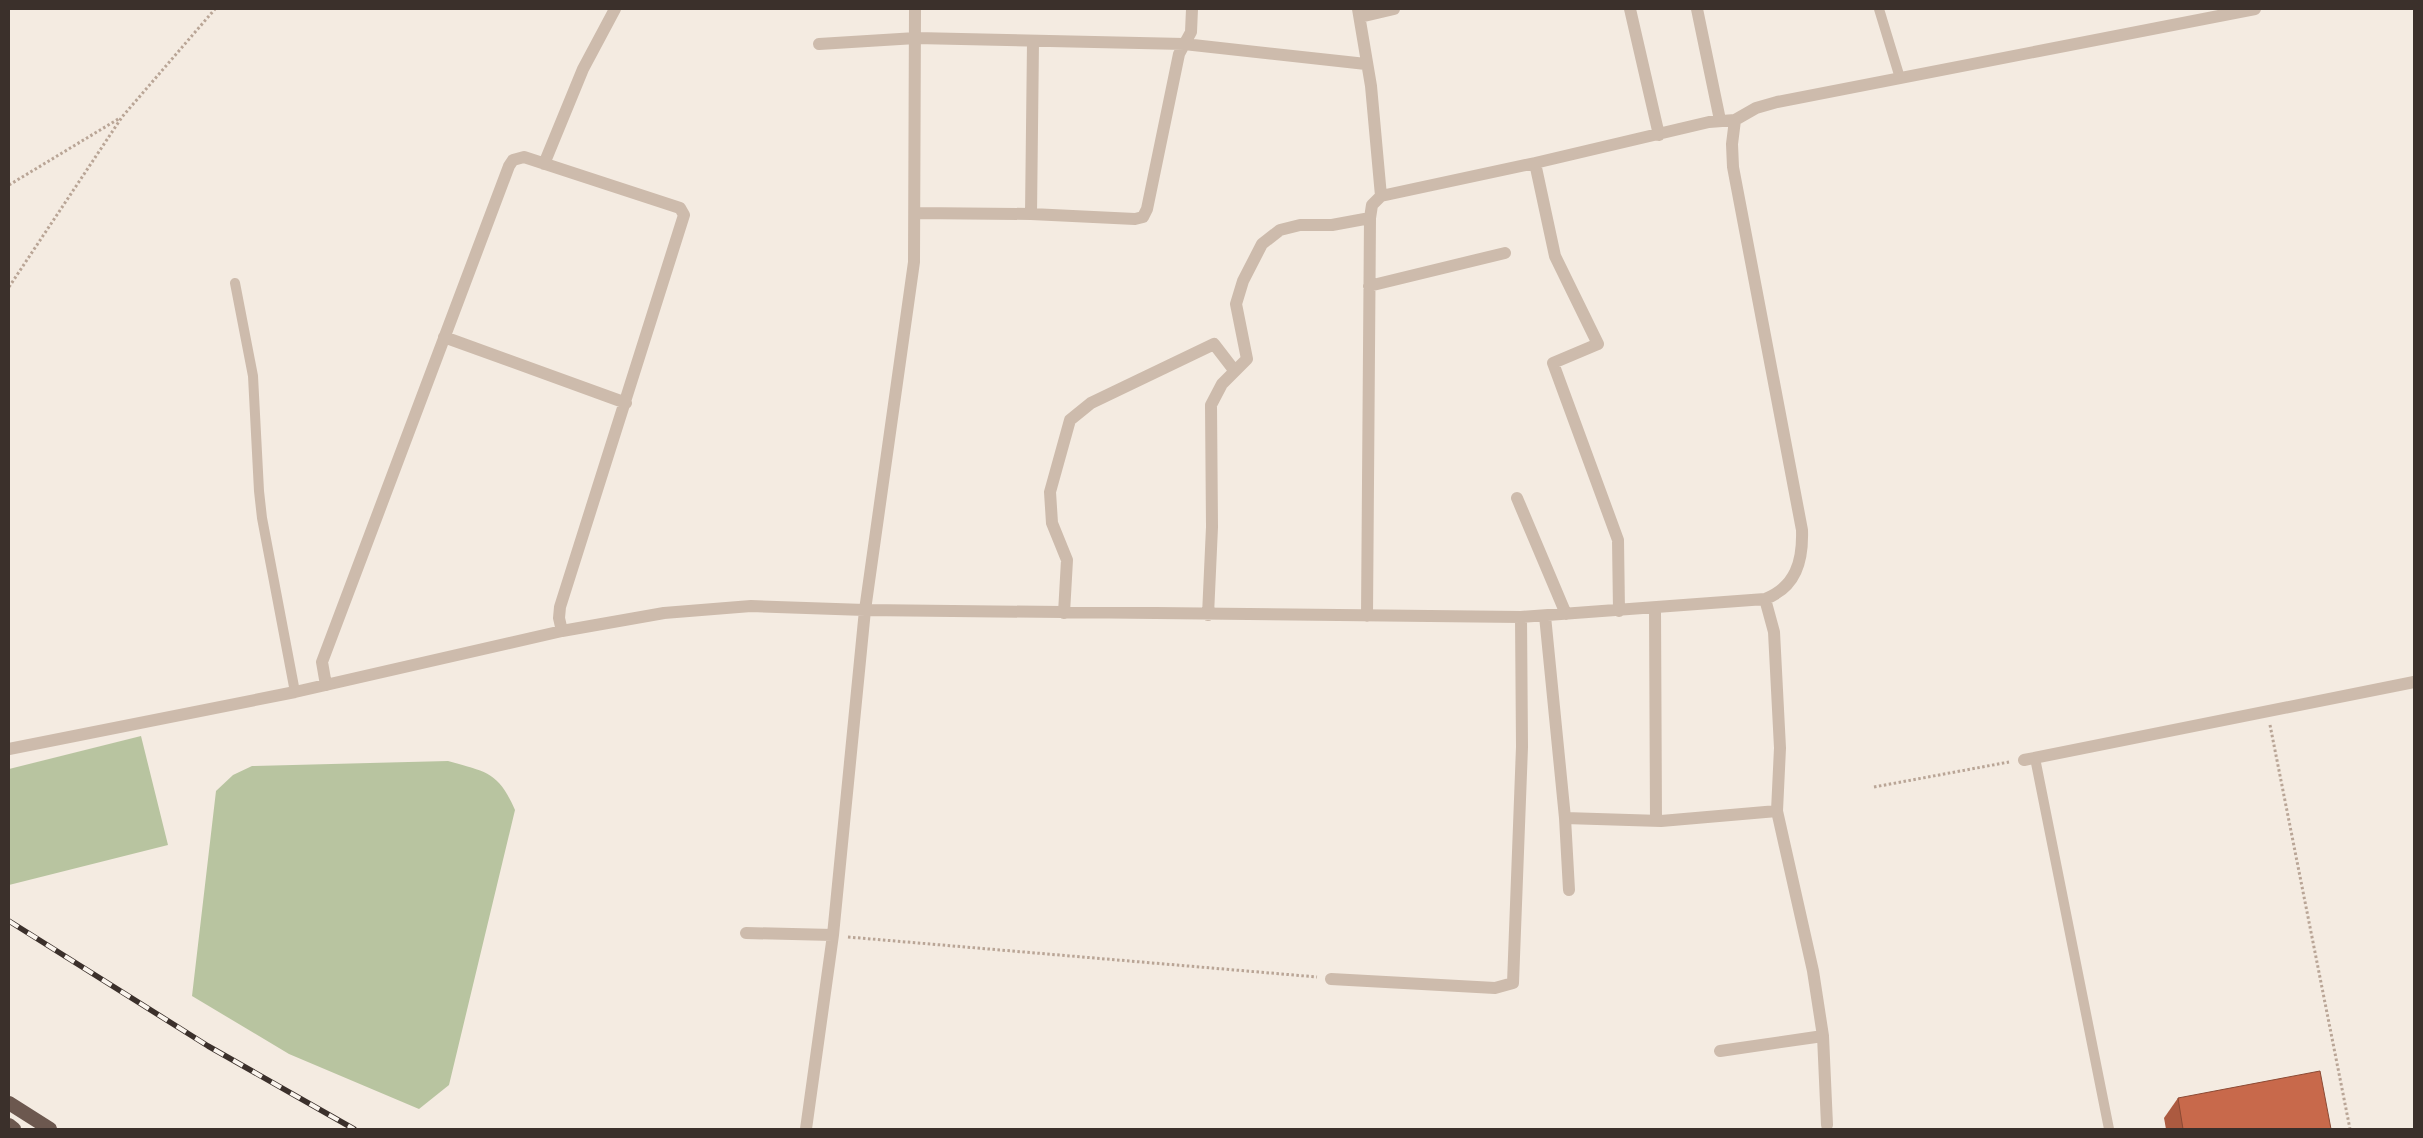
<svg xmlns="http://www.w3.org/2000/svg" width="2423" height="1138" font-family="Figtree,sans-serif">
<rect width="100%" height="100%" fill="#f4ebe1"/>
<path fill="#b8c4a0" d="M 141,736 L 168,845 L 9,885 L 9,769 Z
M 448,761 C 486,772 498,771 515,810 L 449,1085 L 419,1109 L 289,1054 L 192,996 L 216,791 L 233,775 L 252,766 Z"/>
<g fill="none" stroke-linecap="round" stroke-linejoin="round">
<path stroke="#b9a596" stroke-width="3" stroke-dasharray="2.5 2.5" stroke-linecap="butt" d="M 9,185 L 120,118
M 9,287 L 122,117 L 215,9
M 2270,725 L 2350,1129
M 1874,787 L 2009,762
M 848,937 L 1317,977"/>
<path stroke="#cdbbac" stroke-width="10" d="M 1879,9 L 1900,78
M 235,283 L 253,376 L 259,491 L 262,518 L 295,692
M 2035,758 L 2109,1129"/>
<path stroke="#cdbbac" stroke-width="12" d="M 1358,9 L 1371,86 L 1381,196
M 1630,9 L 1659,135
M 1697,9 L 1720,120
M 1360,17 L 1394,9
M 819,44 L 916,38 L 1184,44 L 1366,64
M 1535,163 L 1555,256 L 1598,344 L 1553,363 L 1618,540 L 1619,611
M 544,164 L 583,69 L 615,9
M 915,213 L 1031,214 L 1135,219 L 1143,217 L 1147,209 L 1179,54 L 1191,32 L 1192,9
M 1031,214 L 1033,42
M 1369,286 L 1505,253
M 444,337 L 626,403
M 1517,498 L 1566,614
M 1765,599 L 1774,632 L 1780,748 L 1777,811 L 1813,971 L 1823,1036 L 1827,1125
M 1655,608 L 1656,821
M 1064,613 L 1067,560 L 1052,523 L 1050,492 L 1070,420 L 1091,403 L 1214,344 L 1234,370
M 1208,615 L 1212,527 L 1211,405 L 1222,384 L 1247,359 L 1236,304 L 1243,281 L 1262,244 L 1280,230 L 1300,225 L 1332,225 L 1370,218
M 1367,616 L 1370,218 L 1372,205 L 1381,196 L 1535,163 L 1709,122 L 1735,120 L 1756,108 L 1777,102 L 2255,9
M 1545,616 L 1565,818 L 1569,890
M 326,685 L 322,662 L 509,166 L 513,160 L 524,157 L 680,208 L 684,215 L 560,607 L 559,618 L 562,631
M 9,749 L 295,692 L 562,631 L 664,613 L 751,606 L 865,610 L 1521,617 L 1765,599 C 1796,587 1803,561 1802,530 L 1733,167 L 1732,144 L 1735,120
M 1565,818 L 1661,821 L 1777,811
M 746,933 L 833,935
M 1331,979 L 1495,988 L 1513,983 L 1522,747 L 1521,617
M 1720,1051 L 1823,1036
M 806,1129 L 833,935 L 865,610 L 914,262 L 915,9"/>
<path stroke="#cdbbac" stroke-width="12" d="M 2024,760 L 2414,682"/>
<path stroke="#6c584f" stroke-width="14" d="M 9,1103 L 50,1129
M 9,1125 L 14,1129"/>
<g stroke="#3b302b" stroke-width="5.5">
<path id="rail" d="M 9,921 L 208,1046 L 354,1129"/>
</g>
<use href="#rail" stroke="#fbf5ee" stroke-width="4" stroke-dasharray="11" stroke-linecap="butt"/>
</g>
<path fill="#ac5a40" d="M 2178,1098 L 2331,1129 L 2166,1129 L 2164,1118 Z"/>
<path fill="#c8694b" stroke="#8c4a34" d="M 2320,1071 L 2331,1129 L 2183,1129 L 2178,1098 Z"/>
<rect width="2423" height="1138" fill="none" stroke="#3b302b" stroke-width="20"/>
</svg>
